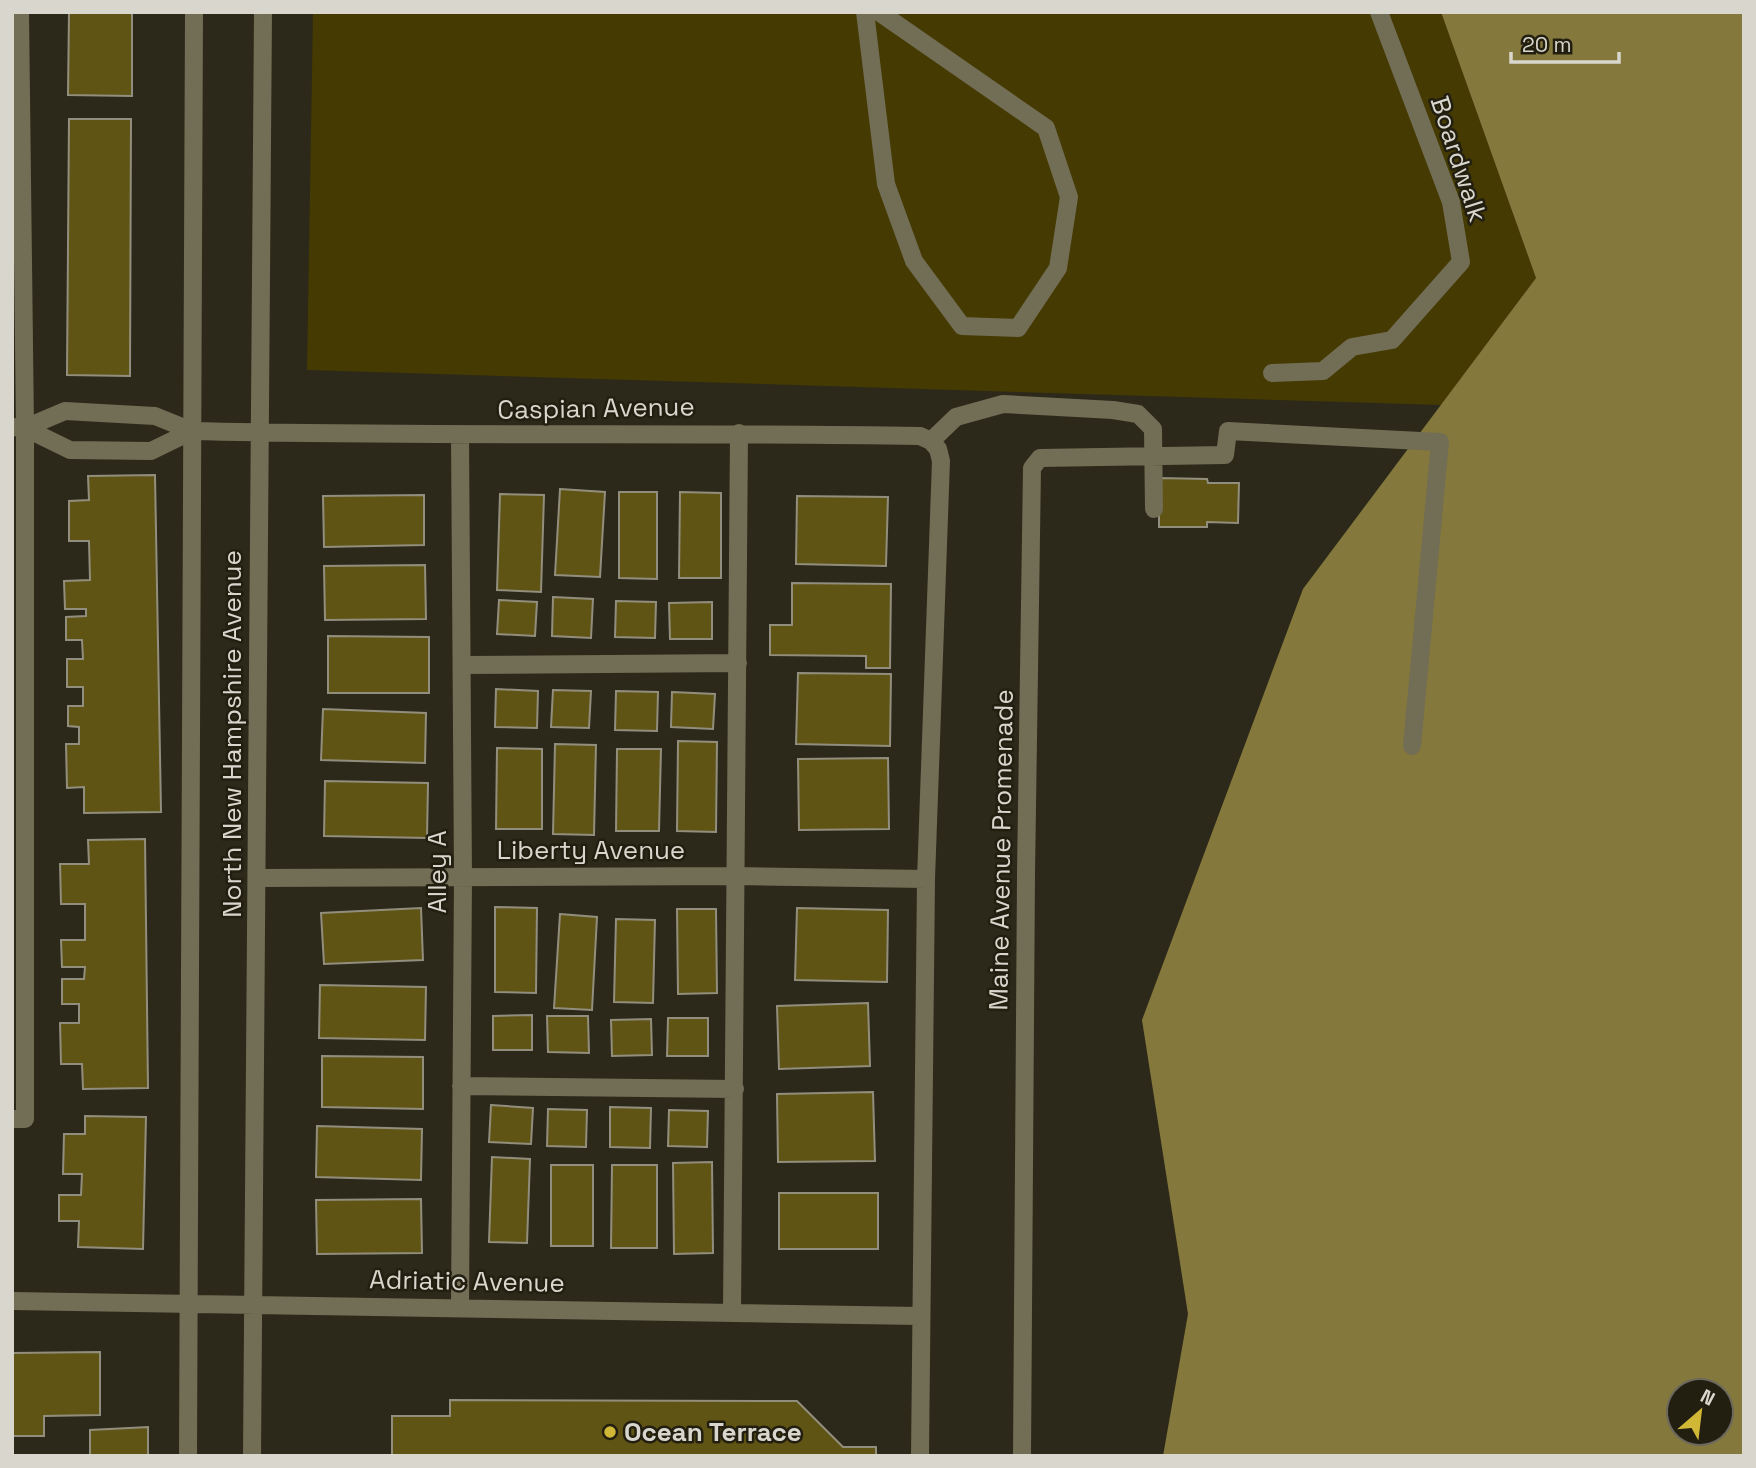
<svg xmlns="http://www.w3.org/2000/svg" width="1756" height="1468" font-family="'Space Grotesk',sans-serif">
<rect width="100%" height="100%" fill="#2c291a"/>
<path fill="#453a02" d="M 313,12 L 1441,12 L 1536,278 L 1441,405 L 307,370 Z"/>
<path fill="#85783c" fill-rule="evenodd" d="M 1441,12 L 1744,12 L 1744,1456 L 1163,1456 L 1188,1314 L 1142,1020 L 1303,589 L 1536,278 ZM 1679,1391 L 1721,1391 L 1721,1433 L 1679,1433 Z"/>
<path fill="#605414" stroke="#928e7d" stroke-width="2" d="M 69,12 L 132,12 L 132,96 L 68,95 Z
M 69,119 L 131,119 L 130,376 L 67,375 Z
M 155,475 L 161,812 L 84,813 L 84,787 L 67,788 L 66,744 L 79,744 L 79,727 L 68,726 L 68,706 L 83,706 L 83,687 L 67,687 L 67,659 L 83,659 L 82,640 L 66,640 L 66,617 L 86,616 L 86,609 L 65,609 L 64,581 L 90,580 L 89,541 L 69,541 L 69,501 L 89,500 L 88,476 Z
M 1159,478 L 1207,479 L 1208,483 L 1239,483 L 1238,523 L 1207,522 L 1207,527 L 1159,527 Z
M 560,489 L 605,492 L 600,577 L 555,575 Z
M 619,492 L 657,492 L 657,579 L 619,578 Z
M 680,492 L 721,493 L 721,578 L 679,578 Z
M 500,494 L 544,495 L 541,592 L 497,590 Z
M 424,495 L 424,545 L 324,547 L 323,496 Z
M 797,496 L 888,497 L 886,566 L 796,564 Z
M 425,565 L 426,619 L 325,620 L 324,566 Z
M 792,583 L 891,584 L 890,668 L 866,668 L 866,656 L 770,655 L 770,625 L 792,625 Z
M 553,597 L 593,599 L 591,638 L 552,636 Z
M 499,600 L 537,602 L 535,636 L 497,634 Z
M 616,601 L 656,602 L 655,638 L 615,637 Z
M 712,602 L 712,639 L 670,639 L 669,603 Z
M 328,636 L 429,637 L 429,693 L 328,693 Z
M 798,673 L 891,674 L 890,746 L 796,744 Z
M 496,689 L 538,691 L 537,728 L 495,727 Z
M 553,690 L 591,691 L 589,728 L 551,727 Z
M 616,691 L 658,692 L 657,731 L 615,730 Z
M 672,692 L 715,694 L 713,729 L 671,727 Z
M 323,709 L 426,713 L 425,763 L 321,760 Z
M 678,741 L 717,742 L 716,832 L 677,831 Z
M 555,744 L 596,745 L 594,835 L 553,834 Z
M 497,748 L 542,749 L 542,829 L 496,829 Z
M 617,749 L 661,749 L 659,831 L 616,831 Z
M 888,758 L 889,829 L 799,830 L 798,759 Z
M 325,781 L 428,783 L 427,838 L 324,836 Z
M 145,839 L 148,1088 L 83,1089 L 82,1064 L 61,1064 L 60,1023 L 79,1023 L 79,1004 L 62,1004 L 62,979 L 84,979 L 85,967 L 62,967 L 61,940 L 85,940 L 85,904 L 61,904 L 60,864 L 89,864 L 88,840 Z
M 495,907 L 537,908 L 536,993 L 495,992 Z
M 421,908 L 423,960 L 324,964 L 321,913 Z
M 797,908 L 888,910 L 887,982 L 795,980 Z
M 677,909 L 716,909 L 717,993 L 678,994 Z
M 560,914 L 597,917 L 592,1010 L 554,1008 Z
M 616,919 L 655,920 L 653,1003 L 614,1002 Z
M 320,985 L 426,987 L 425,1040 L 319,1038 Z
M 868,1003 L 870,1066 L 779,1069 L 777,1006 Z
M 532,1015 L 532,1050 L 493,1050 L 493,1016 Z
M 547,1016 L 588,1016 L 589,1053 L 548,1052 Z
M 668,1018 L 708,1018 L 708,1056 L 667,1056 Z
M 651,1019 L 652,1055 L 612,1056 L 611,1020 Z
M 322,1056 L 423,1057 L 423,1109 L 322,1107 Z
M 873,1092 L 875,1161 L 778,1162 L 777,1094 Z
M 491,1105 L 533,1108 L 531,1144 L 489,1142 Z
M 610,1107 L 651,1108 L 650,1148 L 610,1147 Z
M 548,1109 L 587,1110 L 586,1147 L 547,1146 Z
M 669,1110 L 708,1111 L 707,1147 L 668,1146 Z
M 85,1116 L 146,1117 L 143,1249 L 78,1247 L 79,1221 L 59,1221 L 59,1195 L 81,1195 L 82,1174 L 63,1174 L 64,1134 L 85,1134 Z
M 317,1126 L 422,1129 L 421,1180 L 316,1177 Z
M 492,1157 L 530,1159 L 527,1243 L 489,1242 Z
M 712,1162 L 713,1253 L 674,1254 L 673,1163 Z
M 551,1165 L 593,1165 L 593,1246 L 551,1246 Z
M 612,1165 L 657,1165 L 657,1248 L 611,1248 Z
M 779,1193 L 878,1193 L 878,1249 L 779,1249 Z
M 421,1199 L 422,1253 L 317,1254 L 316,1200 Z
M 100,1352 L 100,1415 L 44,1416 L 44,1436 L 12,1436 L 12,1353 Z
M 450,1400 L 797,1401 L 843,1447 L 876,1447 L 876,1456 L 392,1456 L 392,1416 L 450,1416 Z
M 148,1427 L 148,1456 L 90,1456 L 90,1430 Z"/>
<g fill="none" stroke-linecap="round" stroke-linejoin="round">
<path stroke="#726d55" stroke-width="18" d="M 865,12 L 886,184 L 914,261 L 962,326 L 1018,328 L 1058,268 L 1069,197 L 1046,128 L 879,12
M 1272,373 L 1323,371 L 1352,347 L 1392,340 L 1461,262 L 1451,202 L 1379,12
M 12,427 L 25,428 L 65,411 L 155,416 L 192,431 C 435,437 677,432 920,436 L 931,441
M 25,428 L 70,450 L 151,451 L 192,431
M 931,441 L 956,417 L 1003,404 L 1113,410 L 1138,414 L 1153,429 L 1154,509
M 462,665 L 738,663
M 257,878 L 737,876 L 926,879
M 461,1086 L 735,1089
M 12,1119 L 25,1119 L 25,428 L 20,12
M 12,1301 L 920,1316
M 460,1307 L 463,877 L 460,436
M 732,1312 L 739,433
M 188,1456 L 194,12
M 252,1456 L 263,12
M 920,1456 L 926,879 L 941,461 L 938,449 L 931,441
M 1022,1456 L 1026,874 L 1032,468 L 1040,458 L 1225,455 L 1228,431 L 1440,442 L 1412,746"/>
</g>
<circle fill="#d1b736" stroke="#221f11" stroke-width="2.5" cx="610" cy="1432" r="7"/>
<g text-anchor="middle" stroke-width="5" stroke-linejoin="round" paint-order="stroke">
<g font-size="26" fill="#d8d6cd" stroke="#221f11">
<text transform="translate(1459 159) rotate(72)" y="9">Boardwalk</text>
<text transform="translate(596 408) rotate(-1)" y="9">Caspian Avenue</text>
<text transform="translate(232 734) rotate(-90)" y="9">North New Hampshire Avenue</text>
<text x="591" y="859">Liberty Avenue</text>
<text transform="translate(1001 850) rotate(-89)" y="9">Maine Avenue Promenade</text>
<text transform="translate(437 872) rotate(-90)" y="9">Alley A</text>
<text transform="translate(467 1281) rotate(1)" y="9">Adriatic Avenue</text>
</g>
<g font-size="26" font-weight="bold" fill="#d8d6cd" stroke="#221f11" text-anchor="start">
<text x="624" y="1441">Ocean Terrace</text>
</g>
</g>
<rect width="1756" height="1468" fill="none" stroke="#d8d6cd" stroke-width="28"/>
<g transform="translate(1700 1412) rotate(28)"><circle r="33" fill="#221f11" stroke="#6b685c" stroke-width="2"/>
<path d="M0-5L12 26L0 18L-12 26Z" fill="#d1b736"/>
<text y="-10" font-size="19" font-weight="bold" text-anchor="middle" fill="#d8d6cd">N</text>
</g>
<path d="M1511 52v10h108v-10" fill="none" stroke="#d8d6cd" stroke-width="3.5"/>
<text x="1522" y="52" font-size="21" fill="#d8d6cd" stroke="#221f11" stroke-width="5" paint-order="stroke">20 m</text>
</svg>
